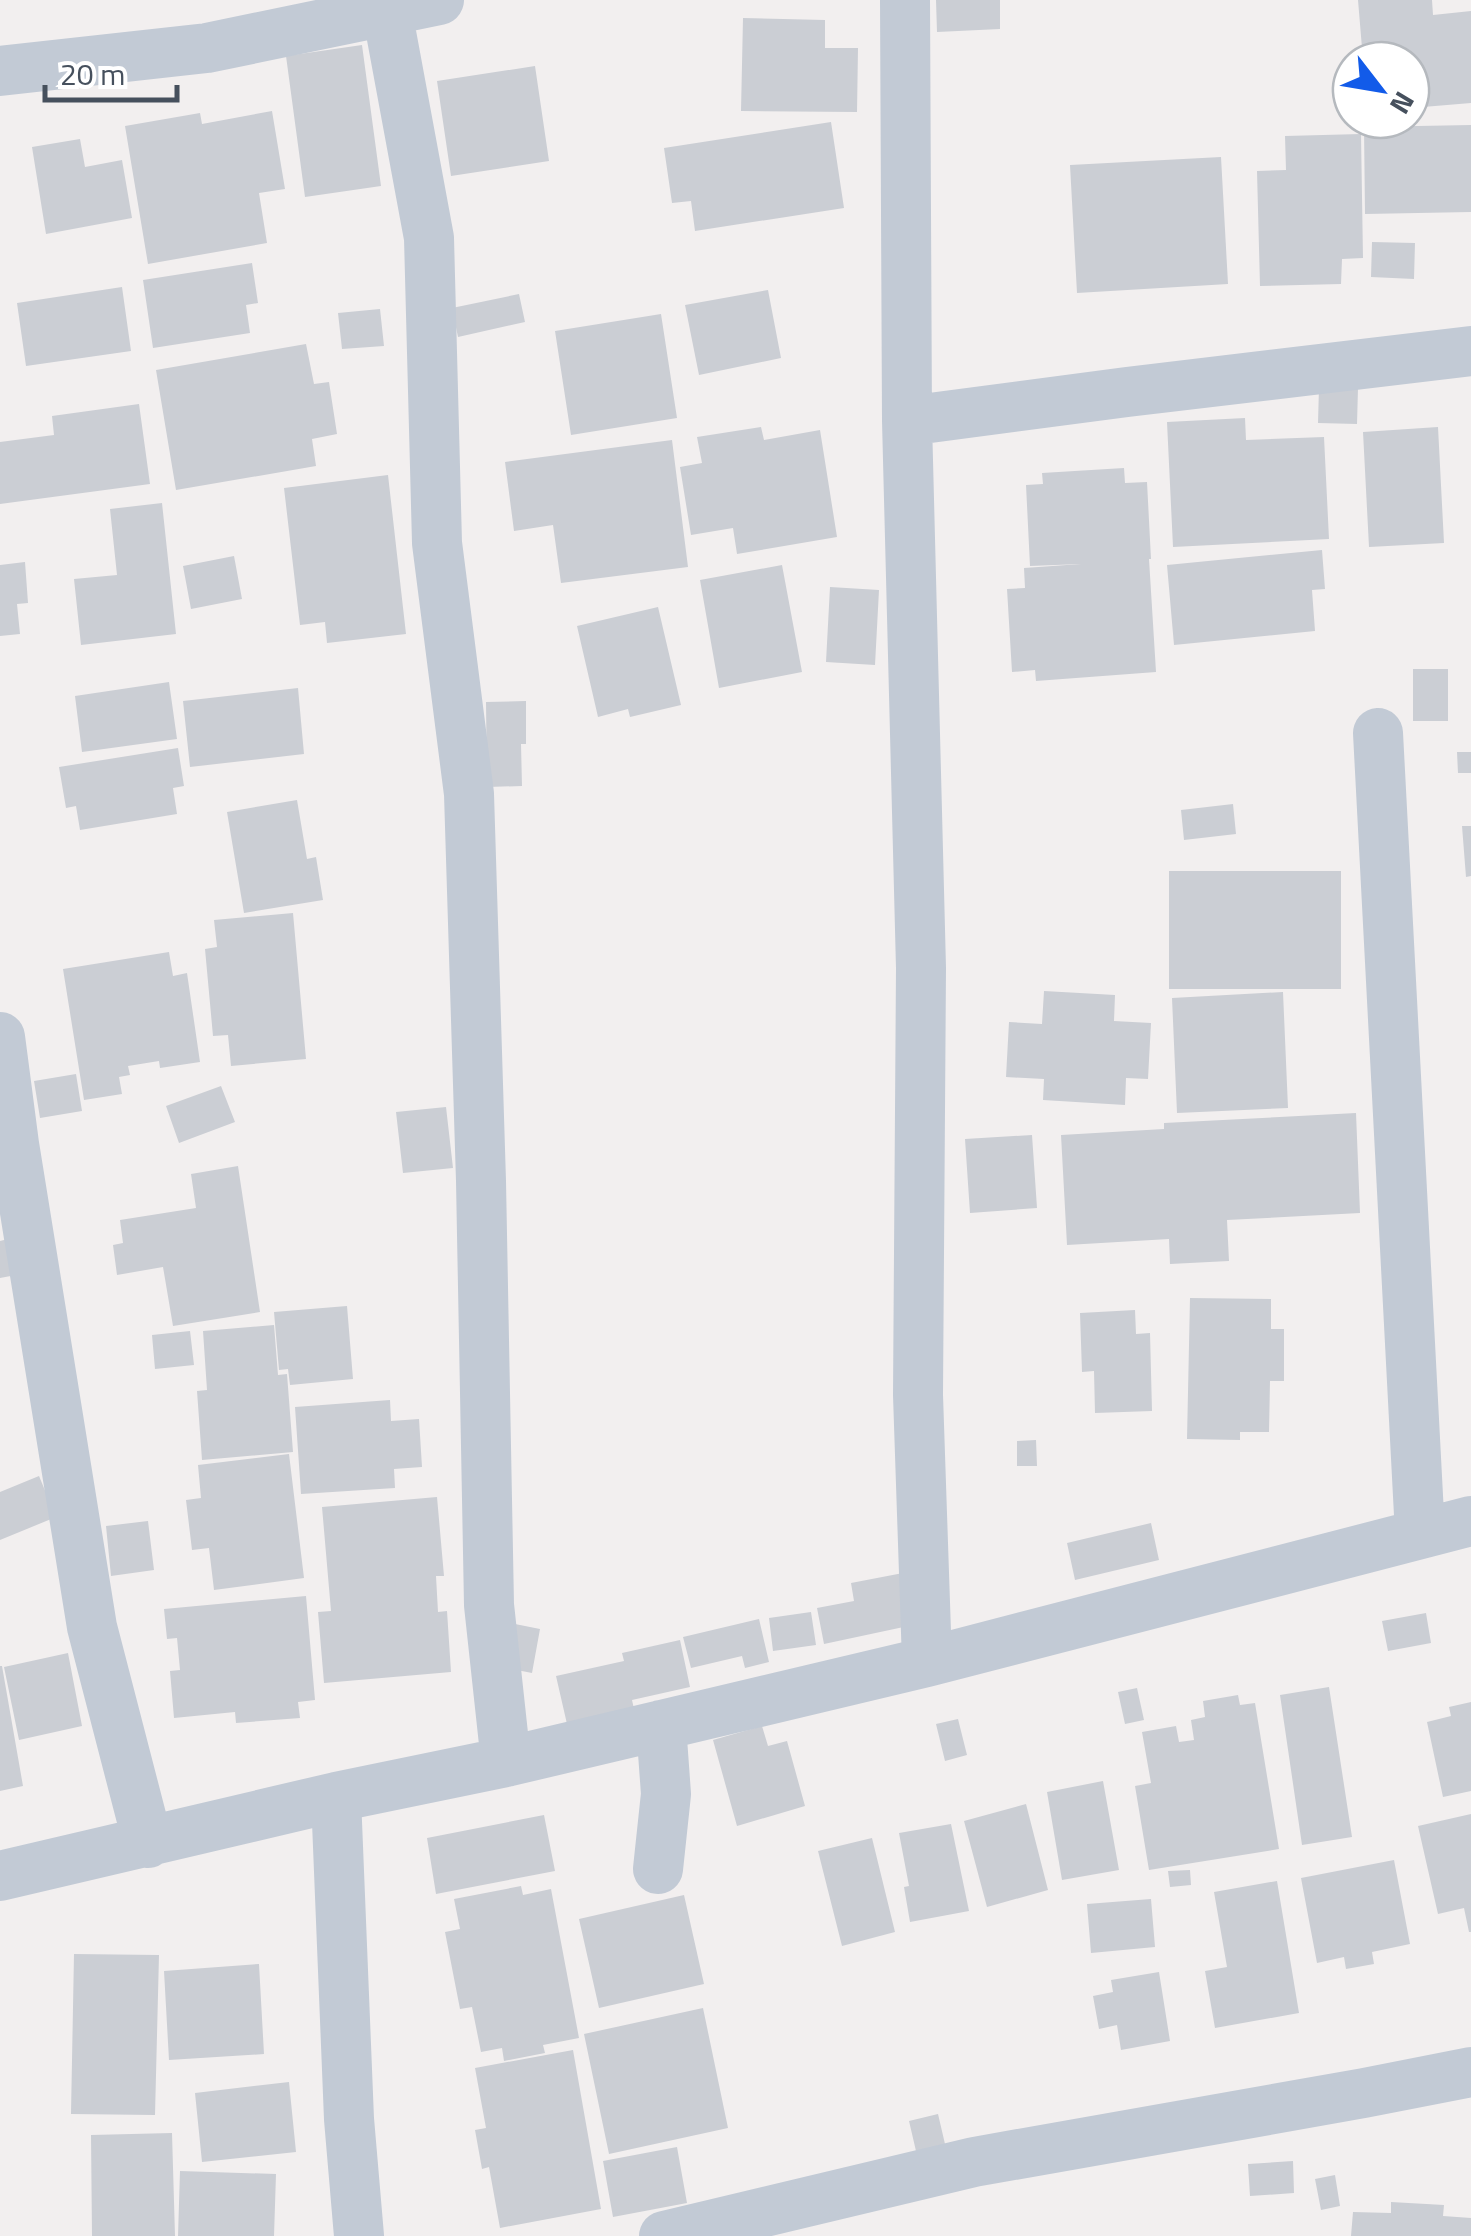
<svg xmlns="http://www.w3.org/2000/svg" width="1471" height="2236" font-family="'Titillium Web',sans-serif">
<rect width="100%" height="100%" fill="#f2efef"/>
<path fill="#cbced4" d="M 936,0 L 1000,0 L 1000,29 L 937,32 Z
M 1358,0 L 1432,0 L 1433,15 L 1471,11 L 1471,103 L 1411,108 L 1411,60 L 1363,60 Z
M 743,18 L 825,20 L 825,48 L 858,48 L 857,112 L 741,111 Z
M 362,45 L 381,186 L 305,197 L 286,56 Z
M 535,66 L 549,161 L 451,176 L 437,81 Z
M 272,111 L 285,189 L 259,193 L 267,243 L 148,264 L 125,126 L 200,113 L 202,124 Z
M 831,122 L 844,208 L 695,231 L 691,201 L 672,203 L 664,148 Z
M 1471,125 L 1471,212 L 1365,214 L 1364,127 Z
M 1361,134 L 1363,258 L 1342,259 L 1341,284 L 1260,286 L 1257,171 L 1286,170 L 1285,136 Z
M 80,139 L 85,167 L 122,160 L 132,218 L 46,234 L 32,147 Z
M 1221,157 L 1228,284 L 1077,293 L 1070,165 Z
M 1372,242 L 1415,243 L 1414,279 L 1371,277 Z
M 252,263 L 258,303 L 246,305 L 250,333 L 153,348 L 143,280 Z
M 122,287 L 131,351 L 26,366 L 17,303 Z
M 768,290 L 781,358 L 699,375 L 685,305 Z
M 519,294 L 525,322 L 458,337 L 452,308 Z
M 380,309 L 384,346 L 342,349 L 338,313 Z
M 661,314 L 677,418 L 571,435 L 555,331 Z
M 306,344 L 314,384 L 329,382 L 337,434 L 312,439 L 316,466 L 176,490 L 156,370 Z
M 1319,387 L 1358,388 L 1357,424 L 1318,423 Z
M 139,404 L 150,484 L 0,504 L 0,442 L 54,435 L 52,416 Z
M 1245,418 L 1246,440 L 1324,437 L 1329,539 L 1173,547 L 1167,422 Z
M 761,427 L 764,440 L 820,430 L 837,537 L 737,554 L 733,528 L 691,535 L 680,467 L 702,463 L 697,437 Z
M 1438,427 L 1444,543 L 1369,547 L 1363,432 Z
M 672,440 L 688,567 L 561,583 L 553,525 L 514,531 L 505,462 Z
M 1124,468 L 1125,483 L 1147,482 L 1151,559 L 1149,559 L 1156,672 L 1036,681 L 1035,670 L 1012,672 L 1007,589 L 1025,588 L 1024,568 L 1081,564 L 1030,566 L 1026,485 L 1043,484 L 1042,473 Z
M 388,475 L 406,634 L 327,643 L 325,622 L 300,625 L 284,488 Z
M 162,503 L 176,634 L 81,645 L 74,579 L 117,575 L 110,509 Z
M 1322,550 L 1325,589 L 1312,590 L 1315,631 L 1174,645 L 1167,565 Z
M 234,556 L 242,599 L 191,609 L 183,566 Z
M 25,562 L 28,603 L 17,604 L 20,634 L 0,636 L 0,565 Z
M 782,565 L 802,672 L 719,688 L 700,580 Z
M 830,587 L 879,590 L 875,665 L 826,662 Z
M 658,607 L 681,705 L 630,717 L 628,709 L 598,717 L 577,626 Z
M 1413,669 L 1448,669 L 1448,721 L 1413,721 Z
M 169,682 L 177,739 L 82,752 L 75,696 Z
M 298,688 L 304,754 L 190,767 L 183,701 Z
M 526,701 L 526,744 L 521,744 L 522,786 L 487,787 L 486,702 Z
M 178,748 L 184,786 L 173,788 L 177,814 L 80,830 L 76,806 L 66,808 L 59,767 Z
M 1457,752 L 1471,752 L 1471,773 L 1458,773 Z
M 297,800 L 307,859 L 316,857 L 323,900 L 244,913 L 227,812 Z
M 1233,804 L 1236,834 L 1184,840 L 1181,810 Z
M 1462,826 L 1471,826 L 1471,876 L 1466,877 Z
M 1169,871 L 1341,871 L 1341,989 L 1169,989 Z
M 293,913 L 306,1059 L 231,1066 L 228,1035 L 213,1036 L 205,949 L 217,947 L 214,920 Z
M 169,952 L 173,976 L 187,973 L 200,1062 L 160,1068 L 159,1061 L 128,1066 L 130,1075 L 119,1077 L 122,1094 L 84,1100 L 63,969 Z
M 1044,991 L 1115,995 L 1114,1021 L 1151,1023 L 1148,1079 L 1126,1078 L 1125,1105 L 1043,1100 L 1044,1079 L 1006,1077 L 1009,1022 L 1042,1024 Z
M 1283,992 L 1288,1108 L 1177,1113 L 1172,998 Z
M 76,1074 L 82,1111 L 40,1118 L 34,1081 Z
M 221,1086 L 235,1122 L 179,1143 L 166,1106 Z
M 446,1107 L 453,1168 L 403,1173 L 396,1112 Z
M 1356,1113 L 1360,1213 L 1227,1220 L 1229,1261 L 1170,1264 L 1169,1239 L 1067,1245 L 1061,1135 L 1164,1129 L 1164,1123 Z
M 1032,1135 L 1037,1208 L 970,1213 L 965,1139 Z
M 238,1166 L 260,1312 L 173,1326 L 163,1267 L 117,1275 L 113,1245 L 123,1243 L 120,1220 L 196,1208 L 191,1174 Z
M 8,1239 L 16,1275 L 0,1278 L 0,1241 Z
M 1190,1298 L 1271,1299 L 1271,1329 L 1284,1329 L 1284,1381 L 1270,1381 L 1269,1432 L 1240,1432 L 1240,1440 L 1187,1439 Z
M 347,1306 L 353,1379 L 290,1385 L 288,1369 L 279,1370 L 274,1312 Z
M 1135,1310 L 1136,1334 L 1150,1333 L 1152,1411 L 1095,1413 L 1094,1371 L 1082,1372 L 1080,1313 Z
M 274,1325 L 278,1375 L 287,1374 L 293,1452 L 202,1460 L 197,1391 L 207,1390 L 203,1331 Z
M 190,1331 L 194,1365 L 155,1369 L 152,1335 Z
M 390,1400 L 391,1421 L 419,1419 L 422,1467 L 394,1469 L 395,1488 L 301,1494 L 295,1407 Z
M 1036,1440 L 1037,1466 L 1017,1466 L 1017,1441 Z
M 289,1454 L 304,1578 L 214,1590 L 209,1548 L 192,1550 L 186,1500 L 201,1498 L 198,1465 Z
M 39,1476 L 56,1517 L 0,1540 L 0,1492 Z
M 437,1497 L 444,1576 L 436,1576 L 438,1612 L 447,1611 L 451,1672 L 324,1683 L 318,1612 L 331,1611 L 322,1507 Z
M 148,1521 L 154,1570 L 111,1576 L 106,1526 Z
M 1151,1523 L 1159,1560 L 1075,1580 L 1067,1543 Z
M 903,1573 L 913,1625 L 824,1644 L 817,1608 L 854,1601 L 851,1583 Z
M 306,1596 L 315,1700 L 298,1702 L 300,1718 L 236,1723 L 235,1712 L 174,1718 L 170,1671 L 180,1670 L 177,1638 L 167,1639 L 164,1609 Z
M 811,1612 L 816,1645 L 773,1651 L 769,1618 Z
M 1426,1613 L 1431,1643 L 1388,1651 L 1382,1621 Z
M 759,1619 L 769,1662 L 745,1668 L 742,1656 L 691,1668 L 683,1637 Z
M 510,1623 L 540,1629 L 532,1673 L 502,1667 Z
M 680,1640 L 690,1687 L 632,1700 L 634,1709 L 567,1724 L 556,1676 L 624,1661 L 622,1653 Z
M 68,1653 L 82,1726 L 19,1740 L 4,1667 Z
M 0,1666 L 2,1666 L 23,1786 L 0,1791 Z
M 1329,1687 L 1352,1837 L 1302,1845 L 1280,1695 Z
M 1137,1688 L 1144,1720 L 1125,1724 L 1118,1692 Z
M 1238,1695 L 1240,1705 L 1255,1703 L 1279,1849 L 1149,1870 L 1135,1786 L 1151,1783 L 1142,1732 L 1176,1726 L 1179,1742 L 1194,1740 L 1191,1720 L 1205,1717 L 1203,1701 Z
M 1471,1702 L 1471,1791 L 1443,1797 L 1427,1722 L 1451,1716 L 1449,1707 Z
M 958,1719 L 967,1755 L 945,1761 L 936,1724 Z
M 762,1726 L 768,1746 L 787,1741 L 805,1806 L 737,1826 L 713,1740 Z
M 1103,1781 L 1119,1870 L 1062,1880 L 1047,1792 Z
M 1026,1804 L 1048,1890 L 987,1907 L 964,1821 Z
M 1471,1814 L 1471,1932 L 1469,1932 L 1464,1908 L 1438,1914 L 1418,1826 Z
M 544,1815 L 555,1871 L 436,1894 L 427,1838 Z
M 951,1824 L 969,1911 L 910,1922 L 904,1887 L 909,1886 L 899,1833 Z
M 872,1838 L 895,1932 L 842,1946 L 818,1851 Z
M 1394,1860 L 1410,1944 L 1372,1952 L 1374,1964 L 1346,1969 L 1344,1957 L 1317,1963 L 1301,1878 Z
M 1190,1870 L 1191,1885 L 1170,1887 L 1168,1871 Z
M 1277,1881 L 1299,2013 L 1215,2028 L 1205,1971 L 1227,1967 L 1214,1892 Z
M 521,1886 L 523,1895 L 551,1889 L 579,2038 L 543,2045 L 545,2053 L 504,2061 L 502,2048 L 481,2052 L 472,2007 L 460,2009 L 445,1932 L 460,1929 L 454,1899 Z
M 684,1895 L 704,1984 L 599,2008 L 579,1919 Z
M 1151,1899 L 1155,1947 L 1091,1953 L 1087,1904 Z
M 74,1954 L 159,1955 L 155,2115 L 71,2114 Z
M 259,1964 L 264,2054 L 169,2060 L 164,1971 Z
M 1159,1972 L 1170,2041 L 1121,2050 L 1117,2025 L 1099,2029 L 1093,1996 L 1113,1992 L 1111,1980 Z
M 703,2008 L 728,2128 L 609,2154 L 584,2034 Z
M 573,2050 L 601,2209 L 500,2228 L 489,2167 L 482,2169 L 475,2130 L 486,2128 L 475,2068 Z
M 289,2082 L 296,2152 L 202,2162 L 195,2093 Z
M 938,2114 L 945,2144 L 916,2151 L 909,2121 Z
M 172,2133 L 175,2236 L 92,2236 L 91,2135 Z
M 677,2147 L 687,2203 L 613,2217 L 603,2161 Z
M 1293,2161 L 1294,2193 L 1250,2196 L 1248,2164 Z
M 180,2171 L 276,2174 L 274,2236 L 178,2236 Z
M 1335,2175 L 1340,2206 L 1321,2210 L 1315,2179 Z
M 1391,2202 L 1444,2205 L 1443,2216 L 1471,2218 L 1471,2236 L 1351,2236 L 1353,2212 L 1391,2213 Z"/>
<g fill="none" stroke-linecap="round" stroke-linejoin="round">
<path stroke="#c2cad5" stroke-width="50" d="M 905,0 L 907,421 L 921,968 L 918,1395 L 927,1662
M 387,11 L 429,238 L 437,543 L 469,794 L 481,1181 L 489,1605 L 506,1762
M 0,71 L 207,48 L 439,0
M 907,421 L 1127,392 L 1471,351
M 1378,733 L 1420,1534
M 0,1037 L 14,1144 L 92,1627 L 148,1843
M 336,1797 L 349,2119 L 359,2236
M 658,1869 L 666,1794 L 661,1725
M 0,1876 L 336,1797 L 506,1762 L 927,1662 L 1471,1521
M 664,2236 L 974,2162 L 1364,2093 L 1471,2072"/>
</g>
<g transform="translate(1381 90) rotate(121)"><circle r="48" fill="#ffffff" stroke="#b5b9be" stroke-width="2.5"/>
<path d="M0-8L18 38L0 25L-18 38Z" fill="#125be9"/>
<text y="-15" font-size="28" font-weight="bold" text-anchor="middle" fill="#46505d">N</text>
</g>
<path d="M45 85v15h132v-15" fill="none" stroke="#46505d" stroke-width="5"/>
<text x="60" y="85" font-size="30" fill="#46505d" stroke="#ffffff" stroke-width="8" paint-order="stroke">20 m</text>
</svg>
